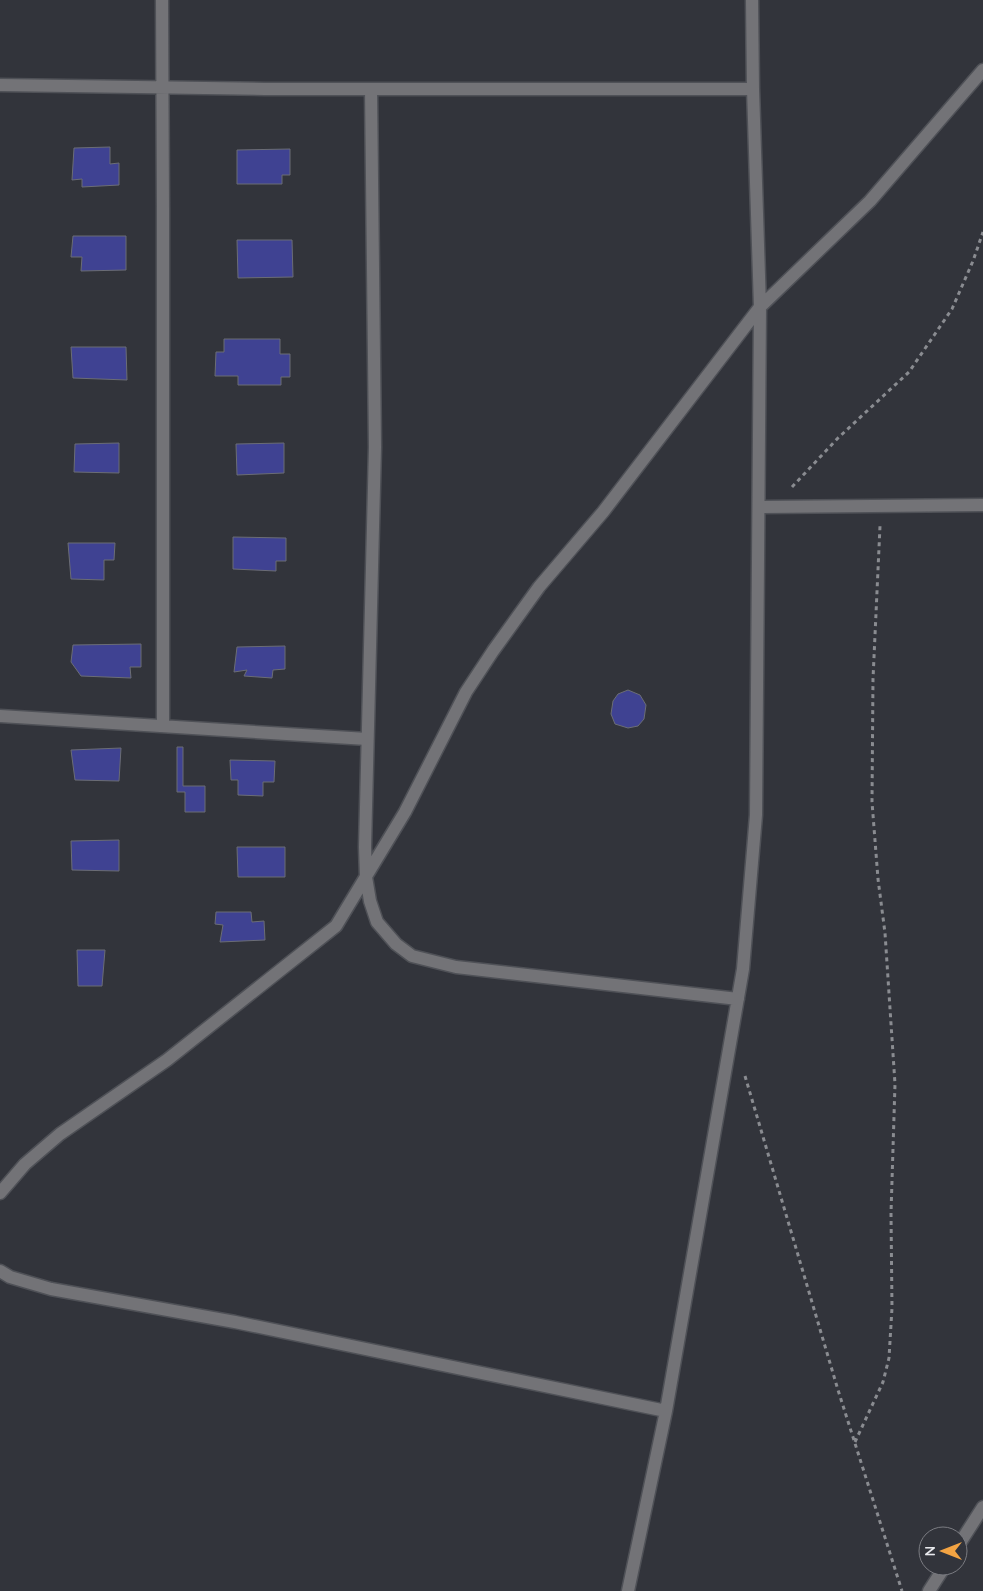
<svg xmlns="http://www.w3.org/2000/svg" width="983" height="1591" font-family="Quicksand,sans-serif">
<rect width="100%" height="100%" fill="#32343b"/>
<path fill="#3f4292" stroke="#6b6d75" d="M 110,147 L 110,164 L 119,163 L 119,185 L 82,187 L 82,179 L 72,180 L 74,148 Z
M 290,149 L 290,175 L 282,175 L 282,184 L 237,184 L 237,150 Z
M 73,236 L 126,236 L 126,270 L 81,271 L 82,257 L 71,257 Z
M 237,240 L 292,240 L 293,277 L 238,278 Z
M 224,339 L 280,339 L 280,354 L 290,354 L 290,377 L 281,377 L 281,385 L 238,385 L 238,376 L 215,376 L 216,352 L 224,352 Z
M 71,347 L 126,347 L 127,380 L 73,378 Z
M 119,443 L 119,473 L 74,472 L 75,444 Z
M 284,443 L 284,473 L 237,475 L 236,444 Z
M 233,537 L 286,538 L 286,561 L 276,561 L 276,571 L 233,569 Z
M 68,543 L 115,543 L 114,560 L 104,560 L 104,580 L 71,579 Z
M 141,644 L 141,667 L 130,667 L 131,678 L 81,676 L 71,662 L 73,645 Z
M 285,646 L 285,669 L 273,670 L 272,678 L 244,676 L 247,670 L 234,672 L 237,647 Z
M 628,690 L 640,695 L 646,705 L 644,719 L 638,726 L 628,728 L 615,724 L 611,714 L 613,701 L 618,694 Z
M 177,747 L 183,747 L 183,786 L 205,786 L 205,812 L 185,812 L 185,792 L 177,792 Z
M 121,748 L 119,781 L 75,780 L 71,750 Z
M 230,760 L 275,761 L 274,782 L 263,782 L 263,796 L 238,795 L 238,780 L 231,780 Z
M 119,840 L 119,871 L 72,870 L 71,841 Z
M 237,847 L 285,847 L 285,877 L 238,877 Z
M 216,912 L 251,912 L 252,922 L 264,921 L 265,940 L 220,942 L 223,925 L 215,924 Z
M 77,950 L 105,950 L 102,986 L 78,986 Z"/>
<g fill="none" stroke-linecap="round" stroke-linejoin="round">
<g stroke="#4f5157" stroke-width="15">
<path id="minor" d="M 162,0 L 163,208 L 163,726
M 0,85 L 265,89 L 753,89
M 371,89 L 375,447 L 365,847 L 366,877 L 370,901 L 377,922 L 396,944 L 412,956 L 456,967 L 738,999
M 759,507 L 983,505
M 0,716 L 367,739
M 0,1193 L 25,1164 L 60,1134 L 167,1060 L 336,926 L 405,812 L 466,692 L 493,651 L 539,587 L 603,512 L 760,307 L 870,201 L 983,70
M 0,1271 L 10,1277 L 51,1289 L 235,1322 L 666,1411
M 958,1546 L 983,1507
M 628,1591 L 666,1411 L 743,969 L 756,815 L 760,307 L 753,89 L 752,0
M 929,1591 L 945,1566"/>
</g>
<path stroke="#8a8c91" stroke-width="3" stroke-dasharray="4 4" stroke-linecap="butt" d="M 792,487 L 838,438 L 909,372 L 952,309 L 973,261 L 983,232
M 745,1076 L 838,1390 L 902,1591
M 855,1442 L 883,1382 L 889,1358 L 892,1308 L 891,1213 L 895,1084 L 885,933 L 878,879 L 872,802 L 873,679 L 880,526"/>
<use href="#minor" stroke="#737377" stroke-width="12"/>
</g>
<g transform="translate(943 1551) rotate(270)"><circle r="24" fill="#32343b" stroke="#7b7c82"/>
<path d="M0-4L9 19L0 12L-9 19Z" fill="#f3a443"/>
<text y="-8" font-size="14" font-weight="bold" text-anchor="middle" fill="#e8e9ed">N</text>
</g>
</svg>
